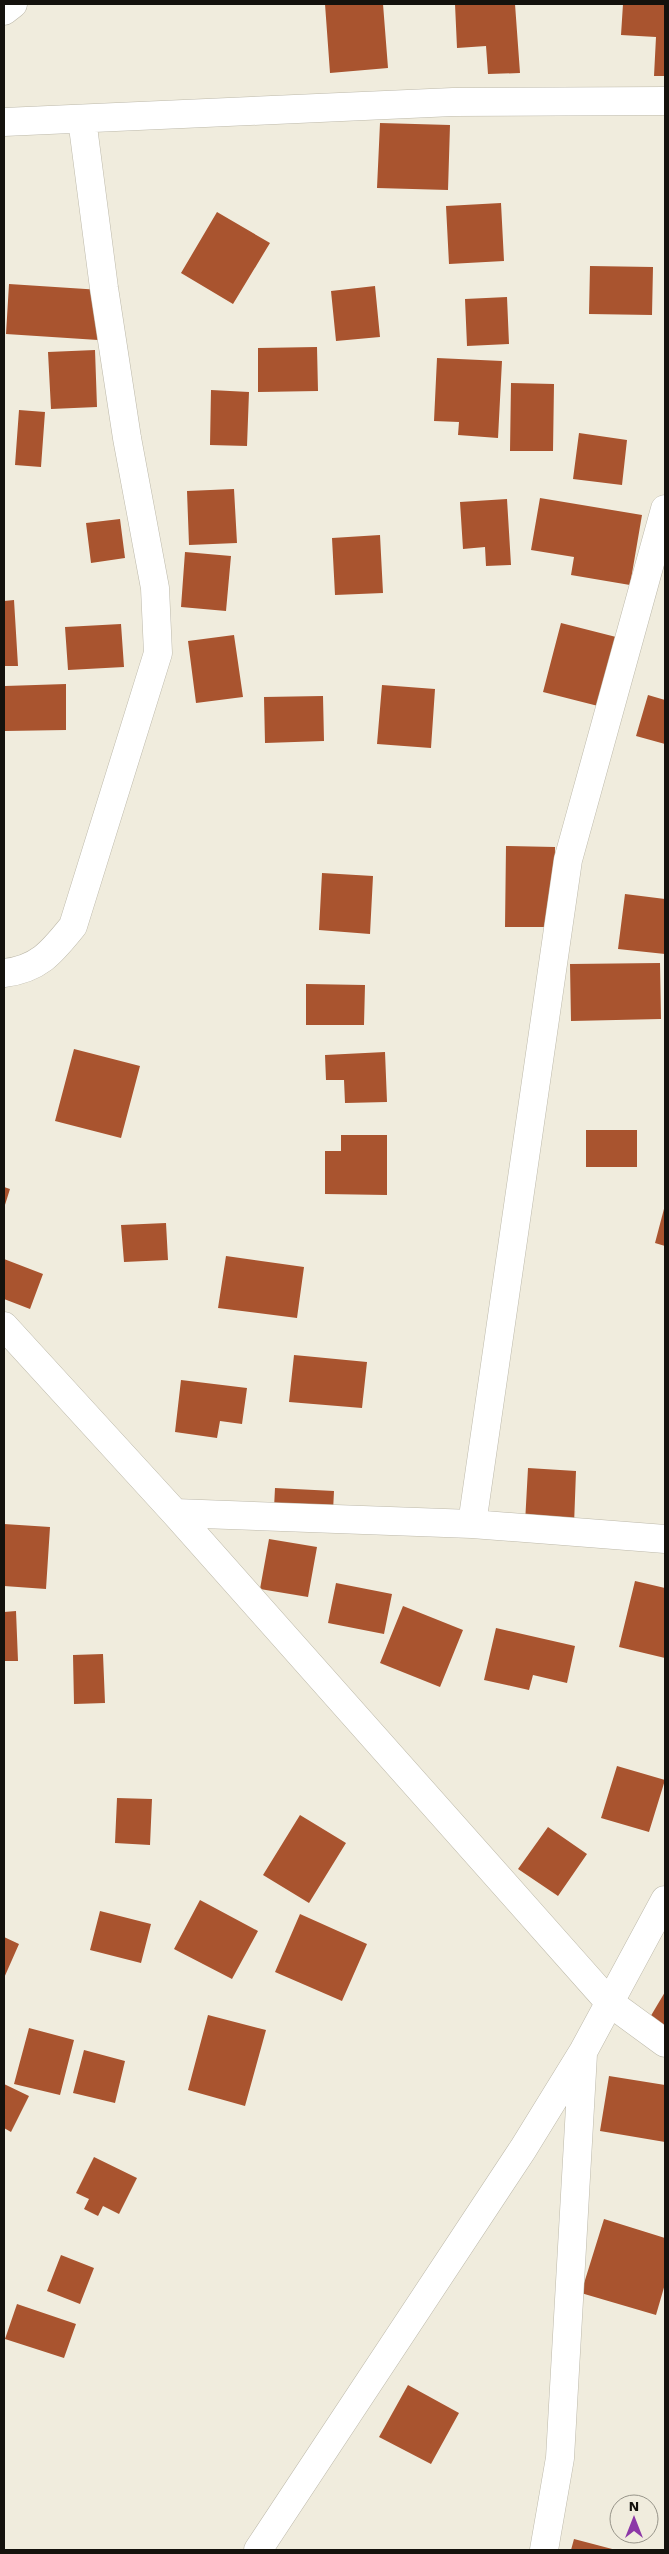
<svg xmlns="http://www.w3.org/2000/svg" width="669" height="2554" font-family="'Work Sans',sans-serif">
<rect width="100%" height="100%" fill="#f0ecdd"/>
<path fill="#a9542f" d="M 325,4 L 383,4 L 388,68 L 330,73 Z
M 455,4 L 515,4 L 520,73 L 488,74 L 486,46 L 457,48 Z
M 623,4 L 665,4 L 665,76 L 654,76 L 656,37 L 621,35 Z
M 380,123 L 450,125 L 448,190 L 377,188 Z
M 501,203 L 504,261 L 449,264 L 446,206 Z
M 217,212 L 270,243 L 233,304 L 181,273 Z
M 590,266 L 653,267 L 652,315 L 589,314 Z
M 9,284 L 101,290 L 98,340 L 6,334 Z
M 375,286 L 380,337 L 336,341 L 331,291 Z
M 507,297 L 509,344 L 467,346 L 465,299 Z
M 317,347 L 318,391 L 258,392 L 258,348 Z
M 95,350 L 97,407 L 51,409 L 48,352 Z
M 437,358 L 502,361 L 498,438 L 458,435 L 459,422 L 434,421 Z
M 511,383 L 554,384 L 553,451 L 510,451 Z
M 211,390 L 249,392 L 247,446 L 210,445 Z
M 19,410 L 45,412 L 41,467 L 15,465 Z
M 579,433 L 627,440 L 622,485 L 573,479 Z
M 234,489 L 237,543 L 189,545 L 187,491 Z
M 540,498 L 642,515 L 630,585 L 571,575 L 574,557 L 531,550 Z
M 507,499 L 511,565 L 486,566 L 485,547 L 463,549 L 460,502 Z
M 120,519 L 125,558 L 91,563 L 86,523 Z
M 380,535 L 383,593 L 335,595 L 332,538 Z
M 185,552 L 231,556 L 226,611 L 181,607 Z
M 14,600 L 18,666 L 4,666 L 4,601 Z
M 561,623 L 620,638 L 602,707 L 543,692 Z
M 121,624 L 124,667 L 68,670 L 65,627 Z
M 234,635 L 243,697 L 196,703 L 188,641 Z
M 66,684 L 66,730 L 5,731 L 5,686 Z
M 382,685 L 435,689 L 431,748 L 377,744 Z
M 648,695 L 665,700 L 665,744 L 636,736 Z
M 323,696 L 324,741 L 265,743 L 264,697 Z
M 506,846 L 555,847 L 554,927 L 505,927 Z
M 322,873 L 373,876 L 370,934 L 319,930 Z
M 625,894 L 665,899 L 665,954 L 618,949 Z
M 660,963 L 661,1019 L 571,1021 L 570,964 Z
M 306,984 L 365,985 L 364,1025 L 306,1025 Z
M 74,1049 L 140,1066 L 121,1138 L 55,1121 Z
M 385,1052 L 387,1102 L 345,1103 L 344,1080 L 326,1080 L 325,1055 Z
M 586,1130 L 637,1130 L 637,1167 L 586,1167 Z
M 341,1135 L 387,1135 L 387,1195 L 325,1194 L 325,1151 L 341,1151 Z
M 4,1187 L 10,1189 L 4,1208 Z
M 665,1205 L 665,1246 L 655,1243 Z
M 166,1223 L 168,1260 L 124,1262 L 121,1225 Z
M 226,1256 L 304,1267 L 297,1318 L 218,1308 Z
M 4,1259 L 43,1274 L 30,1309 L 4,1299 Z
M 294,1355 L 367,1362 L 362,1408 L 289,1402 Z
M 181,1380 L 247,1388 L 242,1424 L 220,1421 L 217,1438 L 175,1432 Z
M 528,1468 L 576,1471 L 574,1525 L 525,1523 Z
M 275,1488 L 334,1491 L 332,1531 L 273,1528 Z
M 4,1524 L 50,1527 L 46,1589 L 4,1586 Z
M 269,1539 L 317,1547 L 308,1597 L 260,1589 Z
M 635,1581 L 665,1588 L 665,1658 L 619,1647 Z
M 336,1583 L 392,1594 L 384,1634 L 328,1623 Z
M 403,1606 L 463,1630 L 440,1687 L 380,1663 Z
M 16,1611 L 18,1661 L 4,1661 L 4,1612 Z
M 496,1628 L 575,1646 L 567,1683 L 533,1675 L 529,1690 L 484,1680 Z
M 103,1654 L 105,1703 L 74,1704 L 73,1655 Z
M 617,1766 L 665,1780 L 649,1832 L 601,1818 Z
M 117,1798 L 152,1799 L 150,1845 L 115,1843 Z
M 300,1815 L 346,1843 L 309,1903 L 263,1875 Z
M 548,1827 L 587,1854 L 558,1896 L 518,1869 Z
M 200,1900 L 258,1931 L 232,1979 L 174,1949 Z
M 100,1911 L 151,1924 L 141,1963 L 90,1950 Z
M 300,1914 L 367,1944 L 342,2001 L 275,1972 Z
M 4,1937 L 19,1944 L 4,1978 Z
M 665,1992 L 665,2035 L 646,2024 Z
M 208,2015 L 266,2030 L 245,2106 L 188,2090 Z
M 29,2028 L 74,2040 L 60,2095 L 14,2084 Z
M 84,2050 L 125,2061 L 115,2103 L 73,2093 Z
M 609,2076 L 665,2085 L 665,2142 L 600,2131 Z
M 4,2084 L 29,2096 L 11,2132 L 4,2128 Z
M 94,2157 L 137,2178 L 119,2214 L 103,2206 L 98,2216 L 84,2209 L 89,2199 L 76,2193 Z
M 604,2219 L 665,2238 L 665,2284 L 656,2315 L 581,2293 Z
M 61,2255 L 94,2268 L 80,2304 L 47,2291 Z
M 17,2304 L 76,2324 L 64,2358 L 5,2339 Z
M 408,2385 L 459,2413 L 431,2464 L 379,2437 Z
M 574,2539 L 616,2550 L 571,2550 Z"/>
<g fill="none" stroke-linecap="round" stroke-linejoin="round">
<g stroke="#bdb9aa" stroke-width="29">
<path id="minor" d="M 4,11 L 13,4
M 4,122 L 453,102 L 665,101
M 4,973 C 39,969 52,952 73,926 L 158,653 L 155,588 L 127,438 L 104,288 L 82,119
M 4,1326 L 175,1513 L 609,2002 L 665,2043
M 175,1513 L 472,1524 L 665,1539
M 472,1524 L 568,860 L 665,509
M 258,2550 L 523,2149 L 584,2050 L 665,1900
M 544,2550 L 560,2458 L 583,2054"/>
</g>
<use href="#minor" stroke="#fff" stroke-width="28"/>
</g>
<rect width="669" height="2554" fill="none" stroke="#14120d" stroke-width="10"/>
<g transform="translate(634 2519)"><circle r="24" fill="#f0ecdd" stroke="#98958a"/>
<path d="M0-4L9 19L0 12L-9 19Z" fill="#8c38a7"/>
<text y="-8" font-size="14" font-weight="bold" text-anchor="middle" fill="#14120d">N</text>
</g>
</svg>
